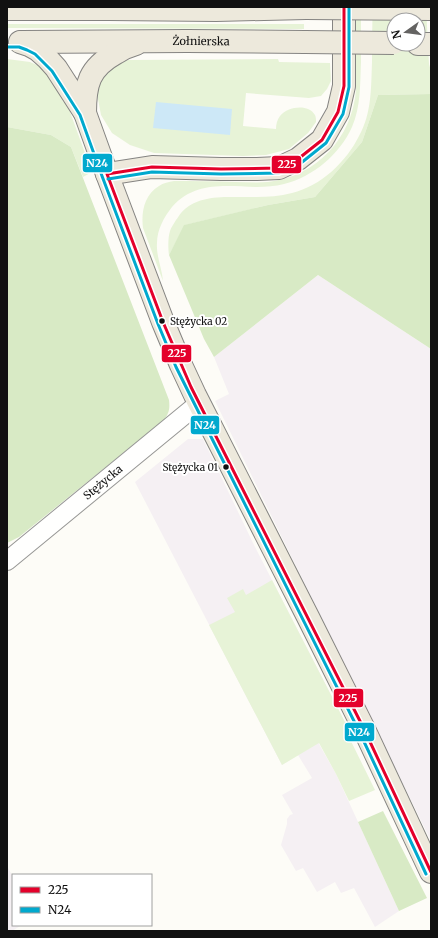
<svg xmlns="http://www.w3.org/2000/svg" width="438" height="938" font-family="Merriweather,serif">
<rect width="100%" height="100%" fill="#fdfcf7"/>
<path fill="#f5f0f3" d="M 318,275 L 431,349 L 431,841 L 215,401 L 229,394 L 214,357 Z
M 188,439 L 203,439 L 254,545 L 348,728 L 319,743 L 319,744 L 336,774 L 399,911 L 375,927 L 354,888 L 341,893 L 335,882 L 317,892 L 303,868 L 296,871 L 281,845 L 287,824 L 287,819 L 290,815 L 293,814 L 282,795 L 312,778 L 298,755 L 282,765 L 135,482 Z
M 7,866 L 13,877 L 13,925 L 22,925 L 12,931 L 7,931 Z"/>
<path fill="#e7f3d7" fill-rule="evenodd" d="M 356,7 L 361,7 C 361,25 361,43 361,62 C 360,83 361,107 352,127 C 340,154 313,177 284,184 C 245,194 204,172 172,207 C 164,217 157,230 157,243 C 156,256 162,268 163,281 L 143,228 C 141,213 144,195 159,186 C 163,183 169,182 174,181 C 194,181 214,181 235,182 C 246,182 257,183 268,182 C 317,176 352,138 356,90 Z
M 373,7 L 426,7 L 429,64 L 431,71 L 431,94 L 378,95 L 362,142 L 315,197 L 268,205 L 185,225 L 169,255 C 168,248 168,237 170,231 C 171,227 174,224 176,220 C 178,218 179,215 181,213 C 199,192 232,198 256,197 C 268,197 280,196 292,193 C 321,186 346,162 359,136 C 372,113 371,87 372,62 C 372,43 372,25 373,7 ZM 394,20 L 418,20 L 418,44 L 394,44 Z
M 7,24 L 304,24 L 304,29 L 7,28 Z
M 7,59 L 30,62 L 37,65 L 44,69 L 61,95 L 63,102 L 66,101 L 92,172 L 83,177 L 71,147 L 51,135 L 7,127 Z
M 278,59 L 279,62 L 330,63 L 331,81 L 327,89 L 321,96 L 309,98 L 246,93 L 243,126 L 276,129 C 276,124 277,120 280,116 C 287,107 308,103 315,115 C 316,117 316,120 316,122 L 308,133 L 289,149 L 266,155 L 243,156 L 154,153 L 130,145 L 112,133 L 101,115 L 97,94 L 101,79 L 107,71 L 118,63 L 128,60 Z
M 272,580 L 348,728 L 345,729 L 375,790 L 349,801 L 336,774 L 319,743 L 282,765 L 209,625 L 235,612 L 227,598 L 243,589 L 246,595 Z"/>
<path fill="#d8eac5" d="M 431,94 L 431,349 L 318,275 L 214,357 L 204,339 L 169,255 L 184,225 L 268,205 L 315,197 L 362,142 L 378,95 Z
M 7,127 L 51,135 L 71,147 L 169,400 C 170,409 169,413 164,420 L 19,537 L 7,543 Z
M 383,811 L 427,898 L 399,911 L 358,822 Z"/>
<path fill="#cde8f7" d="M 156,102 L 232,109 L 230,135 L 153,128 Z"/>
<g fill="none" stroke-linecap="round" stroke-linejoin="round">
<g stroke="#979795" stroke-width="20">
<g id="minor">
<path id="s1" d="M 7,561 L 199,403"/>
</g>
</g>
<g stroke="#858482" stroke-width="24">
<g id="major">
<path d="M 7,9 L 109,9 L 216,10 L 306,8"/>
<path d="M 20,42 L 29,45 L 38,50 L 47,58 L 56,68 L 85,113 L 107,174 L 163,322 L 181,365 L 195,395 L 308,617 L 364,729 L 431,872"/>
<path id="s2" d="M 22,42 L 187,41 L 305,42"/>
<path d="M 418,44 L 431,44"/>
<path d="M 85,113 C 85,84 89,68 116,53 C 122,49 129,46 136,44"/>
<path d="M 107,174 L 152,167 L 221,169 L 257,169 L 279,168 L 298,159 L 322,140 L 338,112 L 344,86 L 344,7"/>
</g>
</g>
<use href="#minor" stroke="#fffffe" stroke-width="18"/>
<use href="#major" stroke="#ede9dc" stroke-width="22"/>
<g stroke="#858482" stroke-width="24" stroke-linecap="butt">
<path id="major-bridge" d="M 306,8 L 431,9
M 305,42 L 394,43"/>
</g>
<use href="#major-bridge" stroke="#ede9dc" stroke-width="22"/>
<g stroke="#fff" stroke-width="6">
<path id="bus-1" d="M 107,174 L 163,322 L 191,387 L 364,729 L 431,872
M 107,174 L 152,167 L 221,169 L 279,168 L 298,159 L 322,140 L 338,112 L 344,86 L 344,7"/>
</g>
<g stroke="#fff" stroke-width="6">
<path id="bus-2" d="M 7,47 L 19,47 L 27,50 L 35,54 L 52,71 L 80,115 L 102,176 L 158,324 L 176,367 L 191,397 L 359,731 L 426,874
M 108,179 L 152,172 L 221,174 L 279,173 L 301,163 L 326,143 L 343,114 L 349,87 L 349,7"/>
</g>
<use href="#bus-1" stroke="#e4002b" stroke-width="3"/>
<use href="#bus-2" stroke="#00a9ce" stroke-width="3"/>
</g>
<g fill="#111" stroke="#fff" stroke-width="1.5">
<circle cx="162" cy="321" r="3.5"/>
<circle cx="226" cy="467" r="3.5"/>
</g>
<g text-anchor="middle" stroke-width="4" stroke-linejoin="round" paint-order="stroke">
<g font-size="10" fill="#111" stroke="#fff" text-anchor="start">
<text x="170" y="325">Stężycka 02</text>
<text x="218" y="471" text-anchor="end">Stężycka 01</text>
</g>
<g font-size="11" fill="#111" stroke="#fff">
<text dy="4" stroke="none"><textPath href="#s2" startOffset="179">Żołnierska</textPath></text>
<text dy="4" stroke="none"><textPath href="#s1" startOffset="124">Stężycka</textPath></text>
</g>
</g>
<g stroke="#fff" stroke-width="1.5">
<rect x="82" y="153" width="31" height="20" rx="4" fill="#00a9ce"/>
<rect x="271" y="155" width="31" height="19" rx="4" fill="#e4002b"/>
<rect x="161" y="344" width="31" height="19" rx="4" fill="#e4002b"/>
<rect x="190" y="415" width="30" height="20" rx="4" fill="#00a9ce"/>
<rect x="333" y="688" width="31" height="20" rx="4" fill="#e4002b"/>
<rect x="344" y="722" width="31" height="20" rx="4" fill="#00a9ce"/>
</g>
<g font-size="11" text-anchor="middle" font-weight="bold" fill="#fff">
<text x="97" y="167">N24</text>
<text x="287" y="168">225</text>
<text x="177" y="357">225</text>
<text x="205" y="429">N24</text>
<text x="348" y="702">225</text>
<text x="359" y="736">N24</text>
</g>
<rect width="438" height="938" fill="none" stroke="#111111" stroke-width="16"/>
<rect x="12" y="874" width="140" height="52" fill="#ffffff" stroke="#a0a0a0"/>
<rect x="20" y="887" width="20" height="6" fill="#e4002b" stroke="#a0a0a0"/>
<text x="48" y="894" font-size="12" fill="#111111">225</text>
<rect x="20" y="907" width="20" height="6" fill="#00a9ce" stroke="#a0a0a0"/>
<text x="48" y="914" font-size="12" fill="#111111">N24</text>
<g transform="translate(406 32) rotate(256)"><circle r="19" fill="#ffffff" stroke="#a0a0a0"/>
<path d="M0-3L7 15L0 10L-7 15Z" fill="#646362"/>
<text y="-6" font-size="11" font-weight="bold" text-anchor="middle" fill="#111111">N</text>
</g>
</svg>
